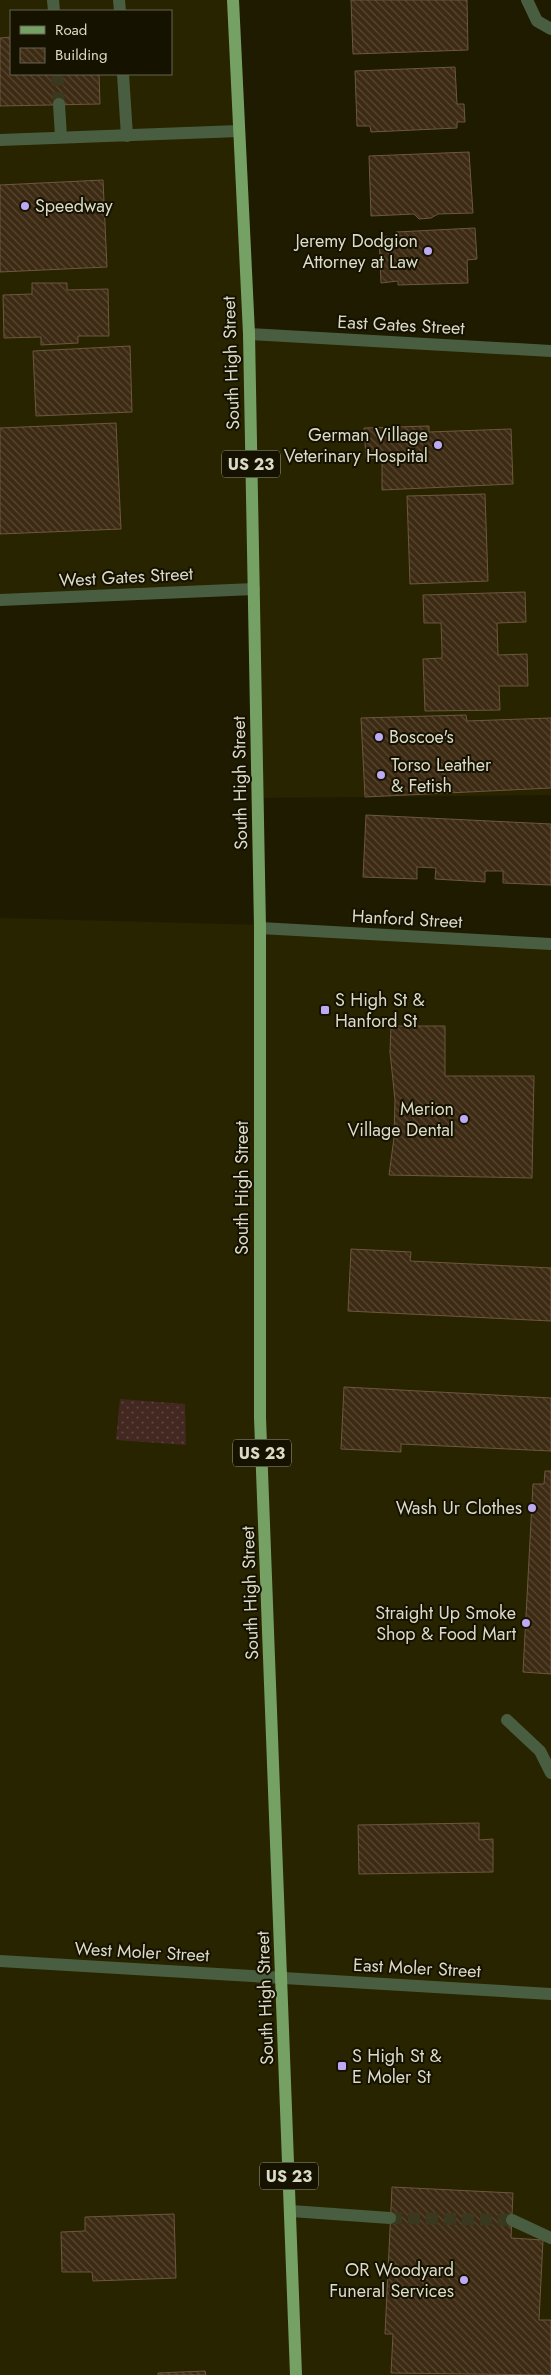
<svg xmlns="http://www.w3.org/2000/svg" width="551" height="2375" font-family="Jost,sans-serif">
<defs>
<pattern id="grass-dots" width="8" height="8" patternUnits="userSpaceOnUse" patternTransform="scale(1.25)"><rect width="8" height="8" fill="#422821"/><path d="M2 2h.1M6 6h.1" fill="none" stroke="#5d4740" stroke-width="1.8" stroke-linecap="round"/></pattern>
<pattern id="building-back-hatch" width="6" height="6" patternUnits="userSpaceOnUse" patternTransform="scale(1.25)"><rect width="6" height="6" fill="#3d2a13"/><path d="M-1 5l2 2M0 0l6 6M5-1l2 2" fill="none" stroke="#584834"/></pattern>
</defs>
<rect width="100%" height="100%" fill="#1e1b00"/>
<path fill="#282400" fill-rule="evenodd" d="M 0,0 L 239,0 L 255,330 L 551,349 L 551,795 L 262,798 L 254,587 L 0,595 ZM 11,11 L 171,11 L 171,74 L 11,74 Z
M 0,918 L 264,925 L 551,942 L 551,2375 L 0,2375 Z"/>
<path fill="url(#grass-dots)" d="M 120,1399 L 185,1404 L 186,1445 L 116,1440 Z"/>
<path fill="url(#building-back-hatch)" stroke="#6c573f" d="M 351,0 L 467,0 L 468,50 L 353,54 Z
M 11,37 L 11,74 L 99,74 L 100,104 L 0,106 L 0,38 Z
M 455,67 L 457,104 L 464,104 L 465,122 L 457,122 L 457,128 L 371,132 L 370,126 L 357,126 L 355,71 Z
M 469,152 L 473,213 L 438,214 L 431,218 L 419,219 L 414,214 L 371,216 L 369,156 Z
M 103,180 L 107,267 L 0,272 L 0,185 Z
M 475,228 L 477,259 L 467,260 L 468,283 L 398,285 L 398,281 L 381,283 L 379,237 L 396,237 L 396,232 Z
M 32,283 L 67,283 L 67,290 L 108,289 L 109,336 L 78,336 L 78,343 L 41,345 L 41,337 L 4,338 L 3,295 L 32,294 Z
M 130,346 L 132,412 L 36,416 L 33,351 Z
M 116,423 L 121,529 L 0,534 L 0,428 Z
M 429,426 L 429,432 L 511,429 L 513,484 L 382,490 L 382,458 L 366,458 L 364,428 Z
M 485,494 L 488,581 L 410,584 L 407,496 Z
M 525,592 L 526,622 L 497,623 L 498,655 L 527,654 L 528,686 L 499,686 L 500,710 L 425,711 L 423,659 L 442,658 L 442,649 L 441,623 L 424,623 L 423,595 Z
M 466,715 L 467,721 L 551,718 L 551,788 L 365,797 L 361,718 Z
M 366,815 L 551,824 L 551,885 L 503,883 L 503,871 L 485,871 L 485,882 L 435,879 L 436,868 L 417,867 L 417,879 L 363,877 Z
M 391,1026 L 445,1026 L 445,1076 L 534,1076 L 532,1178 L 389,1175 L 394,1138 L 395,1100 L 390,1052 Z
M 351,1249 L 411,1252 L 410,1261 L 551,1268 L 551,1321 L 348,1311 Z
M 344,1387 L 551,1398 L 551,1451 L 401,1444 L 401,1452 L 341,1449 Z
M 545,1471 L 551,1471 L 551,1674 L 523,1672 L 533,1484 L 544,1484 Z
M 479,1823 L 479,1840 L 493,1839 L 493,1872 L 359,1874 L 358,1825 Z
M 392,2187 L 513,2193 L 511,2238 L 543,2240 L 539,2320 L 551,2320 L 551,2375 L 391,2373 L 393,2334 L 385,2334 Z
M 174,2214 L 176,2278 L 93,2281 L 92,2272 L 62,2272 L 61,2232 L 85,2231 L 85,2217 Z
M 205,2371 L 206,2375 L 158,2375 L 158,2373 Z"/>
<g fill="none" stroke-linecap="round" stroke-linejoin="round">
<path stroke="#3a381e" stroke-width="12" stroke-dasharray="12 6" stroke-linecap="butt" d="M 57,74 L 59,104
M 390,2218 L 512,2220"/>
<path stroke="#495e40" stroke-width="12" d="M 53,0 L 54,11
M 119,0 L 120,11
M 527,0 L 537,21 L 551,29
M 123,74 L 127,136
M 59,104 L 61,137
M 0,140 L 239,131
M 249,334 L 551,351
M 0,600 L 254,589
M 260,928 L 551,944
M 507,1720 L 540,1751 L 551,1773
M 0,1961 L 551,1994
M 291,2211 L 390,2218
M 512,2220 L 551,2238"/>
<path stroke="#76a164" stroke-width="12" d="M 233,0 L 249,334 L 260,928 L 260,1418 L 296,2375"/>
</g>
<g fill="#bea9f5" stroke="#151200" stroke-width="2">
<circle cx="25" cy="206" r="5"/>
<circle cx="428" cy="251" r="5"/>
<circle cx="438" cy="445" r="5"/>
<circle cx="379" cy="737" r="5"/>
<circle cx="381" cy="775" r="5"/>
<rect x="320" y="1005" width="10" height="10" rx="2.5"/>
<circle cx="464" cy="1119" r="5"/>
<circle cx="532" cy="1508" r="5"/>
<circle cx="526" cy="1623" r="5"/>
<rect x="337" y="2061" width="10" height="10" rx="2.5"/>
<circle cx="464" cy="2280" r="5"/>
</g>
<g text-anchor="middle" stroke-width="4" stroke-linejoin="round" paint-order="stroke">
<g fill="#151200" stroke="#a09e8d" stroke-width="1">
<rect x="222" y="450.5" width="58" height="27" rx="4"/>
<rect x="233" y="1439.5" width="58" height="27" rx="4"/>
<rect x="260" y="2162.5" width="58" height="27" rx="4"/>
</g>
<g font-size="16" font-weight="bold" fill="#dcdac9">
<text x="251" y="470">US 23</text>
<text x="262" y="1459">US 23</text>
<text x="289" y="2182">US 23</text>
</g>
<g font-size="18" fill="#dcdac9" stroke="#151200" text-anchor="end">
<text x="35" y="212" text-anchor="start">Speedway</text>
<text x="418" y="247">Jeremy Dodgion<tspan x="418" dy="21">Attorney at Law</tspan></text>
<text x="428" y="441">German Village<tspan x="428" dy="21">Veterinary Hospital</tspan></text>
<text x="389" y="743" text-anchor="start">Boscoe's</text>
<text x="391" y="771" text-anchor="start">Torso Leather<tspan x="391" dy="21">&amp; Fetish</tspan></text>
<text x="335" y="1006" text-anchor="start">S High St &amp;<tspan x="335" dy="21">Hanford St</tspan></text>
<text x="454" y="1115">Merion<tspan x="454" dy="21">Village Dental</tspan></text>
<text x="522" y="1514">Wash Ur Clothes</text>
<text x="516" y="1619">Straight Up Smoke<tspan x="516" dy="21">Shop &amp; Food Mart</tspan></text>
<text x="352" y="2062" text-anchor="start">S High St &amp;<tspan x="352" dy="21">E Moler St</tspan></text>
<text x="454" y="2276">OR Woodyard<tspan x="454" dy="21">Funeral Services</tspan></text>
</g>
<g font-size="18" fill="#dcdac9" stroke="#151200">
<text transform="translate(401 325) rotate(3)" y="6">East Gates Street</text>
<text transform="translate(231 363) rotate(-92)" y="6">South High Street</text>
<text transform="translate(126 577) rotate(-3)" y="6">West Gates Street</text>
<text transform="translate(240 783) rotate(-91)" y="6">South High Street</text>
<text transform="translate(407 919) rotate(3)" y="6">Hanford Street</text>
<text transform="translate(242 1188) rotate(-90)" y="6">South High Street</text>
<text transform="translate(250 1593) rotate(-92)" y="6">South High Street</text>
<text transform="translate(142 1952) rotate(3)" y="6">West Moler Street</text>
<text transform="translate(417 1968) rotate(3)" y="6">East Moler Street</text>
<text transform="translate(265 1998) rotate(-92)" y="6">South High Street</text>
</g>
</g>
<rect x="10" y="10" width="162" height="65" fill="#151200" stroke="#656250"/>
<rect x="20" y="26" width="25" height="8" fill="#76a164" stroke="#656250"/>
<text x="55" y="35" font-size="15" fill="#dcdac9">Road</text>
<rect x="20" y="48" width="25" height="15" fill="url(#building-back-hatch)" stroke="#656250"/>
<text x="55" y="60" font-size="15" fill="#dcdac9">Building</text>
</svg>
